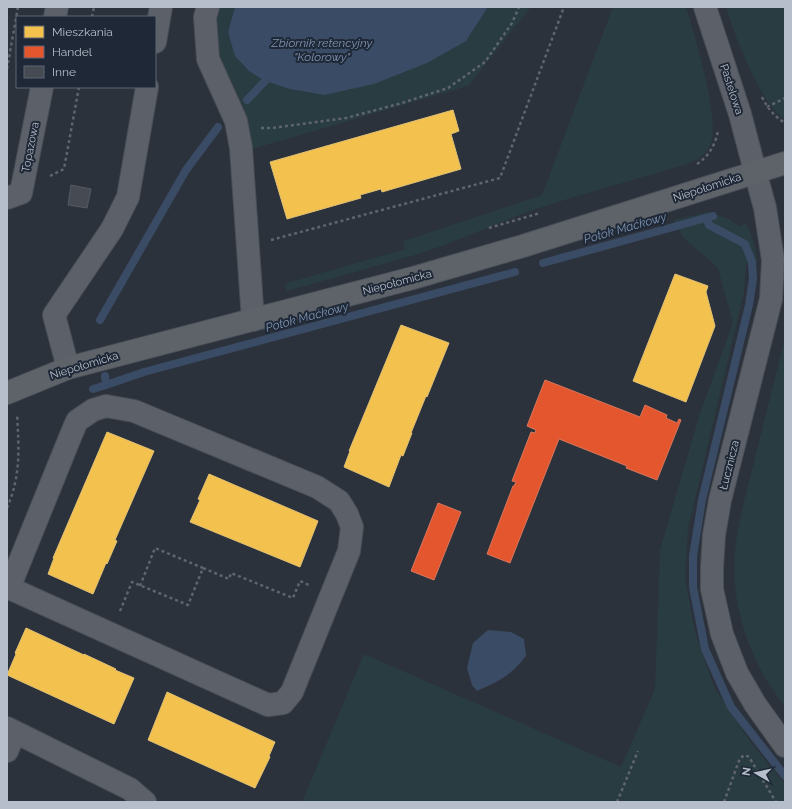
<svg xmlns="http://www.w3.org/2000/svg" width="792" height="809" font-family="Raleway,sans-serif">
<rect width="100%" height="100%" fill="#2c323b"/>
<path fill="#293c41" d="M 219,7 L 235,7 L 228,33 L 466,41 L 488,7 L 531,7 L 468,86 L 252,149 L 247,116 L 233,101 L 212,43 Z
M 613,7 L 686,7 C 694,35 723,123 709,148 C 704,156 696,161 687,164 L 561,201 L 524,213 L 447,244 L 415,255 L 287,291 L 284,284 L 405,249 L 403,241 L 542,195 Z
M 726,7 L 785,7 L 785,119 C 761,106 734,34 726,7 Z
M 708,212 L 729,219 L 740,227 L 745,223 C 752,234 756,248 757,261 L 746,264 L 744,292 L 688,529 L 685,578 L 695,632 L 714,687 L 752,744 L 785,784 L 785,802 L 302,802 L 364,654 L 621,767 L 655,689 L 660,550 L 700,413 L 733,323 L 718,268 L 683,237 L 674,220 Z
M 785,338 L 785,707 C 779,699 773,691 768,682 C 744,644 731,596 735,551 C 738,521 747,491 754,462 C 764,421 775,379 785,338 Z"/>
<path fill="#3a4b65" d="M 235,7 L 488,7 L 466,41 L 427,63 L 374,84 L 324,95 L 290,89 L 265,81 L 249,71 L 235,56 L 228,32 Z
M 488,630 L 511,632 L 524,639 L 526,656 C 510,676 500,681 477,691 L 472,685 L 467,668 L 473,643 Z"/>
<path fill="#f2c14e" stroke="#e0c074" d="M 453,110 L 459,131 L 451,134 L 461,169 L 382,192 L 381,189 L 360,195 L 361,198 L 287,219 L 270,162 Z
M 675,274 L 708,286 L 706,292 L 715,326 L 686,402 L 633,381 Z
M 401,325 L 449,343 L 427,397 L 426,396 L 411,433 L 412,433 L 403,456 L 401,455 L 389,487 L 344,467 L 350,451 L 349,451 Z
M 107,432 L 154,451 L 115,540 L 117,541 L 107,564 L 106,563 L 93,594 L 48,574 L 54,558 L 53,558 Z
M 209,474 L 318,521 L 300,567 L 190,522 L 200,500 L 198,499 Z
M 26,628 L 84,655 L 84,654 L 116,669 L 115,670 L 134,678 L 114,724 L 7,675 L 16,654 L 15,653 Z
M 167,692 L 275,742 L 269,756 L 270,757 L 255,788 L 148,740 Z"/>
<path fill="#e4572e" stroke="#d6765d" d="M 545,380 L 640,417 L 645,405 L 667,415 L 666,418 L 677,423 L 679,419 L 681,420 L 657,480 L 626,468 L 627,466 L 559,439 L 510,563 L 487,554 L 513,486 L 514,486 L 516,482 L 512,481 L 531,432 L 535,433 L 536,430 L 527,426 Z
M 438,503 L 461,512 L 434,580 L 411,571 Z"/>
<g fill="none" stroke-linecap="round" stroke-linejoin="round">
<path stroke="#3a4b65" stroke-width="8" d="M 247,100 L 265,81
M 706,218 L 709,225 L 745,244 L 752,262 L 753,279 L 749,305 L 702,500 L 693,556 L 693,587 L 705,649 L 731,707 L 785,776
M 543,263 L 713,216
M 100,320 L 186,170 L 218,127
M 106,385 L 144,372 L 515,272
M 93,389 L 106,385 L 105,376"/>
</g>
<path fill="#464b53" stroke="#545a63" d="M 71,185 L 91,189 L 87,208 L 68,205 Z"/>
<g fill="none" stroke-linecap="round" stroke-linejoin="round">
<g stroke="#4a4e55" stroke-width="24">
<path id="minor" d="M 208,7 L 205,17 L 208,59 L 236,121 L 241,148 L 253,320
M 705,7 L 740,114 L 755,171 L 765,208 L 773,260 L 771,299 L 720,500 L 714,535 L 712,567 L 712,589 L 722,634 L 737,673 L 755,704 L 785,746
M 55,17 L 57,7
M 155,42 L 161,7
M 7,198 L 21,193 L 42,87
M 68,368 L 54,315 L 112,229 L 128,197 L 147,87
M 7,587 L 268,705 L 283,703 L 292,692 L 349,551 L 352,527 L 347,514 L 339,501 L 317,487 L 134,411 L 106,406 L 93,410 L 77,421 L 71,435 L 9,588
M 7,728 L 130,789 L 145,802
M 7,751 L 15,732"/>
</g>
<g stroke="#4a4f58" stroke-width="24">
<path id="major" d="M 7,393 L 68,368 L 413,278 L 523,246 L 785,163"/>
</g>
<path stroke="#5f656c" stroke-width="2.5" stroke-dasharray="3 3" stroke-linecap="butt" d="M 92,17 L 94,7
M 7,69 L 18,7
M 762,97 C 768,109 774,116 785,123
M 767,107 L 785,98
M 261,128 L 272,128 L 346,118 L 402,103 L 448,88 L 485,62 L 512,23 L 519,7
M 697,164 C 709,156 716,144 718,130
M 50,176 L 64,169 L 79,87
M 489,228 L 540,213
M 271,240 L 500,178 L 564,7
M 7,508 C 21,475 19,449 17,414
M 140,586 L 155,548 L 203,568
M 120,611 L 132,582 L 188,605 L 203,568 L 229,579 L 231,573 L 293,598 L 300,581 L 309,585
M 617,802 L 638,751
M 724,802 L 740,758 L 745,755 L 749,757 L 776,802"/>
<use href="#minor" stroke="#5c6169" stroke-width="22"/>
<use href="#major" stroke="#5e636a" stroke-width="22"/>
</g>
<g text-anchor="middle" stroke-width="4" stroke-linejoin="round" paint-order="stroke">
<g font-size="11" fill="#b7becb" stroke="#1f2836">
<text transform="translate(732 89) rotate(72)" y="4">Pastelowa</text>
<text transform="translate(30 147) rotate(-79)" y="4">Topazowa</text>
<text transform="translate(707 187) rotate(-18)" y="4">Niepołomicka</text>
<text transform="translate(397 282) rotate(-15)" y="4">Niepołomicka</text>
<text transform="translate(84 365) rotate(-17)" y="4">Niepołomicka</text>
<text transform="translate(729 465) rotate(-76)" y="4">Łucznicza</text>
</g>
<g font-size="12" font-style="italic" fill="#7e93b2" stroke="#1f2836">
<text x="322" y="47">Zbiornik retencyjny<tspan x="322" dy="14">"Kolorowy"</tspan></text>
<text transform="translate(625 228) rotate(-16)" y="4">Potok Maćkowy</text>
<text transform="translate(307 317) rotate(-15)" y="4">Potok Maćkowy</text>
</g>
</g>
<rect width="792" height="809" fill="none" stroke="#b7becb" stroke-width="16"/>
<rect x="16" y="16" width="140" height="72" fill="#1f2836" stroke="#5c6472"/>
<rect x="24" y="26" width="20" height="12" fill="#f2c14e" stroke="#5c6472"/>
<text x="52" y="36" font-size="12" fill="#b7becb">Mieszkania</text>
<rect x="24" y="46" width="20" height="12" fill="#e4572e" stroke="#5c6472"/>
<text x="52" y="56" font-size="12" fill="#b7becb">Handel</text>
<rect x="24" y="66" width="20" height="12" fill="#464b53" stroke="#5c6472"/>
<text x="52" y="76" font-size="12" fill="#b7becb">Inne</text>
<g transform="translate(756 773) rotate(279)" stroke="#1f2836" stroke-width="3" paint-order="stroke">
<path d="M0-3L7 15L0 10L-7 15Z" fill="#b7becb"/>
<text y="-6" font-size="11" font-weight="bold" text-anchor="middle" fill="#b7becb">N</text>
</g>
</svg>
